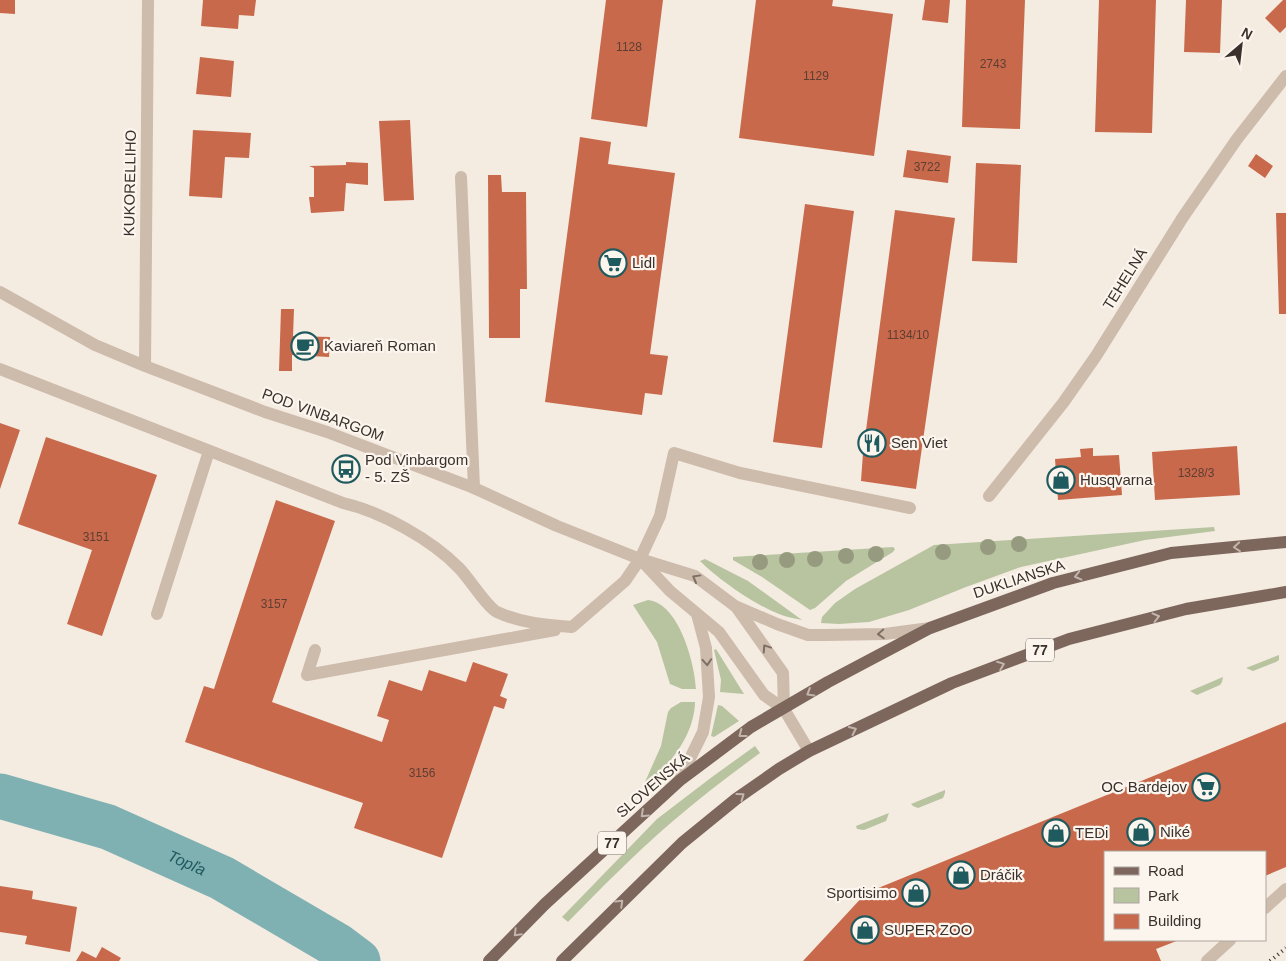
<svg xmlns="http://www.w3.org/2000/svg" width="1286" height="961" font-family="Arial,sans-serif">
<rect width="100%" height="100%" fill="#f4ebe1"/>
<path fill="#b8c4a0" d="M 1214,527 L 1215,531 L 1145,540 L 1021,567 L 966,587 L 909,610 L 869,622 L 839,624 L 821,623 L 822,617 L 835,603 L 855,589 L 934,545 Z
M 893,547 L 895,549 L 893,552 L 846,581 L 815,608 L 810,610 L 762,577 L 733,560 L 733,557 Z
M 705,559 L 748,581 L 802,620 C 794,618 786,617 779,614 C 755,605 718,579 700,561 Z
M 648,600 C 679,603 695,664 696,689 L 682,689 L 670,684 L 657,642 L 633,605 Z
M 716,649 L 744,694 L 720,692 L 721,680 L 714,650 Z
M 1279,655 L 1279,660 L 1276,662 L 1253,671 L 1246,668 Z
M 1223,677 L 1222,682 L 1220,685 L 1197,695 L 1190,691 Z
M 681,702 L 695,702 C 694,736 671,762 649,784 L 645,782 L 661,746 L 668,712 L 671,708 Z
M 718,705 L 722,706 L 739,721 L 714,737 L 711,736 Z
M 755,746 L 760,753 C 730,775 701,797 673,821 C 636,853 602,887 568,922 L 562,917 L 657,819 L 712,777 Z
M 945,790 L 945,793 L 943,798 L 918,808 L 913,806 L 911,804 Z
M 889,813 L 886,821 L 864,830 L 857,829 L 856,826 Z"/>
<g fill="none" stroke-linecap="round" stroke-linejoin="round">
<path stroke="#7fb0b2" stroke-width="45" id="s1" d="M 0,796 L 108,827 L 222,878 L 338,946 L 358,961"/>
</g>
<path fill="#c8694b" d="M 0,0 L 15,0 L 15,14 L 0,13 Z
M 203,0 L 256,0 L 254,16 L 239,15 L 238,29 L 201,26 Z
M 606,0 L 663,0 L 647,127 L 591,119 Z
M 756,0 L 833,0 L 832,6 L 893,14 L 874,156 L 739,138 Z
M 925,0 L 950,0 L 948,23 L 922,20 Z
M 966,0 L 1025,0 L 1020,129 L 962,127 Z
M 1099,0 L 1156,0 L 1152,133 L 1095,132 Z
M 1186,0 L 1222,0 L 1220,53 L 1184,52 Z
M 1283,0 L 1286,0 L 1286,27 L 1280,33 L 1265,18 Z
M 200,57 L 234,61 L 231,97 L 196,94 Z
M 410,120 L 414,200 L 384,201 L 379,121 Z
M 193,130 L 251,133 L 249,158 L 225,157 L 222,198 L 189,196 Z
M 580,137 L 611,142 L 608,164 L 675,173 L 650,354 L 668,356 L 662,395 L 645,393 L 642,415 L 545,402 Z
M 907,150 L 951,156 L 948,183 L 903,177 Z
M 1256,154 L 1273,166 L 1265,178 L 1248,166 Z
M 346,162 L 368,163 L 368,185 L 346,183 L 344,211 L 311,213 L 309,197 L 314,197 L 314,168 L 309,166 L 346,165 Z
M 976,163 L 1021,165 L 1017,263 L 972,261 Z
M 488,175 L 501,175 L 502,192 L 526,192 L 527,289 L 520,289 L 520,338 L 489,338 Z
M 805,204 L 854,211 L 822,448 L 773,442 Z
M 895,210 L 955,218 L 916,489 L 861,481 L 863,453 Z
M 1276,213 L 1286,213 L 1286,314 L 1279,314 Z
M 281,309 L 294,309 L 293,336 L 330,337 L 329,357 L 292,355 L 292,371 L 279,371 Z
M 0,423 L 20,430 L 0,489 Z
M 46,437 L 157,475 L 102,636 L 67,624 L 92,550 L 18,524 Z
M 1237,446 L 1240,495 L 1155,500 L 1152,452 Z
M 1093,448 L 1093,456 L 1119,455 L 1122,495 L 1058,500 L 1055,459 L 1081,457 L 1080,449 Z
M 276,500 L 335,521 L 272,702 L 382,742 L 389,720 L 377,716 L 389,680 L 422,691 L 429,670 L 466,682 L 473,662 L 508,674 L 500,696 L 507,699 L 504,709 L 494,706 L 442,858 L 354,828 L 363,803 L 185,742 L 204,686 L 214,689 Z
M 1286,722 L 1286,867 L 1265,876 L 1265,852 L 1105,852 L 1105,940 L 1179,940 L 1156,949 L 1161,961 L 803,961 L 866,893 Z
M 0,886 L 33,891 L 32,899 L 77,907 L 70,952 L 25,944 L 27,936 L 0,932 Z
M 102,947 L 121,958 L 119,961 L 76,961 L 82,951 L 96,958 Z"/>
<g fill="none" stroke-linecap="round" stroke-linejoin="round">
<path stroke="#cdbbac" stroke-width="12" d="M 461,177 L 474,488
M 0,369 L 343,503 C 382,512 432,540 459,568 C 469,578 487,607 497,612 C 521,623 546,625 572,627 L 625,581 L 640,559 L 660,516 L 674,453 L 740,473 L 910,508
M 157,614 L 209,451
M 315,650 L 307,675 L 555,630
M 1265,908 L 1286,889
M 1207,961 L 1230,940"/>
<path stroke="#cdbbac" stroke-width="12" d="M 0,292 L 95,345 L 145,366 L 265,412 L 327,432 L 474,488 L 557,526 L 640,559 L 695,576 L 735,606 L 777,624 L 808,635 L 825,635 L 885,634 L 930,628
M 145,366 L 148,0
M 989,496 L 1063,403 L 1096,356 L 1183,217 L 1237,139 L 1286,76
M 640,559 L 670,591 L 719,632 L 764,695 L 784,709 L 809,751
M 737,608 L 783,673 L 784,709
M 679,781 L 703,732 L 709,697 L 706,648 L 697,614"/>
<path stroke="#7d675c" stroke-width="12" d="M 489,961 L 545,904 L 679,781 L 751,727 L 828,682 L 930,628 L 1053,583 L 1171,553 L 1286,542
M 562,961 L 682,843 L 736,799 L 779,769 L 809,751 L 952,683 L 1069,639 L 1186,609 L 1286,592"/>
<path stroke="#3b302b" stroke-width="4" stroke-dasharray="1 4" stroke-linecap="butt" d="M 1270,961 L 1286,948"/>
</g>
<g fill="#969b7f">
<circle cx="1019" cy="544" r="8"/>
<circle cx="988" cy="547" r="8"/>
<circle cx="943" cy="552" r="8"/>
<circle cx="876" cy="554" r="8"/>
<circle cx="846" cy="556" r="8"/>
<circle cx="815" cy="559" r="8"/>
<circle cx="787" cy="560" r="8"/>
<circle cx="760" cy="562" r="8"/>
</g>
<defs><path id="oneway-chevron" d="M-2-3.5L2.5 0L-2 3.5" fill="none" stroke-width="1.6" stroke-linecap="round" stroke-linejoin="round" transform="scale(1.25)"/></defs>
<g stroke="#c2b5ac">
<use href="#oneway-chevron" transform="translate(1237 547) rotate(175)"/>
<use href="#oneway-chevron" transform="translate(1078 576) rotate(166)"/>
<use href="#oneway-chevron" transform="translate(1156 617) rotate(-14)"/>
<use href="#oneway-chevron" transform="translate(1001 665) rotate(-21)"/>
<use href="#oneway-chevron" transform="translate(810 693) rotate(149)"/>
<use href="#oneway-chevron" transform="translate(853 730) rotate(-25)"/>
<use href="#oneway-chevron" transform="translate(742 734) rotate(143)"/>
<use href="#oneway-chevron" transform="translate(741 796) rotate(-36)"/>
<use href="#oneway-chevron" transform="translate(644 814) rotate(137)"/>
<use href="#oneway-chevron" transform="translate(620 903) rotate(-44)"/>
<use href="#oneway-chevron" transform="translate(517 933) rotate(135)"/>
</g>
<g stroke="#7d6f65">
<use href="#oneway-chevron" transform="translate(696 578) rotate(-151)"/>
<use href="#oneway-chevron" transform="translate(881 634) rotate(177)"/>
<use href="#oneway-chevron" transform="translate(766 648) rotate(-124)"/>
<use href="#oneway-chevron" transform="translate(707 662) rotate(86)"/>
</g>
<defs>
<g id="supermarket-ring" transform="scale(1.4375)"><circle r="9.5" fill="#fbf5ee" stroke="#1f5a5e" stroke-width="1.5"/><path d="M-6-5.5h2.5l.6 2H6L4.5 2H-2.5L-4.4-4H-6ZM-1.5 3.2a1.3 1.3 0 1 0 .1 0ZM3 3.2a1.3 1.3 0 1 0 .1 0Z" fill="#1f5a5e"/></g>
<g id="cafe-ring" transform="scale(1.4375)"><circle r="9.5" fill="#fbf5ee" stroke="#1f5a5e" stroke-width="1.5"/><path d="M-5.5-4.5H6V0H3Q3 3.5 0 3.5H-2.5Q-5.5 3.5-5.5 0ZM3-3.2v2h1.7v-2ZM-6 4.5H4V6H-6Z" fill="#1f5a5e"/></g>
<g id="restaurant-ring" transform="scale(1.4375)"><circle r="9.5" fill="#fbf5ee" stroke="#1f5a5e" stroke-width="1.5"/><path d="M-5-6h1v4h1v-4h1v4h1v-4h1v5L-1.5 .5V6h-2V.5L-5-1ZM5-6V6H3V1.5H1.5Q1.5-4 5-6Z" fill="#1f5a5e"/></g>
<g id="bus-ring" transform="scale(1.4375)"><circle r="9.5" fill="#fbf5ee" stroke="#1f5a5e" stroke-width="1.5"/><path d="M-5-6H5V4H4V6H2V4H-2V6H-4V4H-5ZM-3.5-4V0h7V-4ZM-3.5 1.2v1.5H-2V1.2ZM2 1.2v1.5H3.5V1.2Z" fill="#1f5a5e"/></g>
<g id="shop-ring" transform="scale(1.4375)"><circle r="9.5" fill="#fbf5ee" stroke="#1f5a5e" stroke-width="1.5"/><path d="M-5-2.5h2.3a2.7 3.5 0 0 1 5.4 0H5L5.5 6h-11ZM-1.5-2.5h3a1.5 2.3 0 0 0-3 0Z" fill="#1f5a5e"/></g>
</defs>
<g fill-rule="evenodd">
<use href="#supermarket-ring" x="613" y="263"/>
<use href="#cafe-ring" x="305" y="346"/>
<use href="#restaurant-ring" x="872" y="443"/>
<use href="#bus-ring" x="346" y="469"/>
<use href="#shop-ring" x="1061" y="480"/>
<use href="#supermarket-ring" x="1206" y="787"/>
<use href="#shop-ring" x="1141" y="832"/>
<use href="#shop-ring" x="1056" y="833"/>
<use href="#shop-ring" x="961" y="875"/>
<use href="#shop-ring" x="916" y="893"/>
<use href="#shop-ring" x="865" y="930"/>
</g>
<g text-anchor="middle" stroke-width="4.5" stroke-linejoin="round" paint-order="stroke">
<g font-size="12" fill="#5e3e33">
<text x="629" y="51">1128</text>
<text x="993" y="68">2743</text>
<text x="816" y="80">1129</text>
<text x="927" y="171">3722</text>
<text x="908" y="339">1134/10</text>
<text x="1196" y="477">1328/3</text>
<text x="96" y="541">3151</text>
<text x="274" y="608">3157</text>
<text x="422" y="777">3156</text>
</g>
<g fill="#fbf5ee" stroke="#756b66" stroke-width="1">
<rect x="1026" y="638.5" width="28" height="23" rx="4"/>
<rect x="598" y="831.5" width="28" height="23" rx="4"/>
</g>
<g font-size="14" font-weight="bold" fill="#3b302b">
<text x="1040" y="655">77</text>
<text x="612" y="848">77</text>
</g>
<g font-size="15" fill="#3b302b" stroke="#fbf5ee">
<text transform="translate(130 183) rotate(-89)" y="5">KUKORELLIHO</text>
<text transform="translate(1125 279) rotate(-58)" y="5">TEHELNÁ</text>
<text transform="translate(323 415) rotate(20)" y="5">POD VINBARGOM</text>
<text transform="translate(1019 579) rotate(-18)" y="5">DUKLIANSKA</text>
<text transform="translate(653 785) rotate(-41)" y="5">SLOVENSKÁ</text>
</g>
<g font-size="15" fill="#3b302b" stroke="#fbf5ee" text-anchor="start">
<text x="632" y="268">Lidl</text>
<text x="324" y="351">Kaviareň Roman</text>
<text x="891" y="448">Sen Viet</text>
<text x="365" y="465">Pod Vinbargom<tspan x="365" dy="17">- 5. ZŠ</tspan></text>
<text x="1080" y="485">Husqvarna</text>
<text x="1187" y="792" text-anchor="end">OC Bardejov</text>
<text x="1160" y="837">Niké</text>
<text x="1075" y="838">TEDi</text>
<text x="980" y="880">Dráčik</text>
<text x="897" y="898" text-anchor="end">Sportisimo</text>
<text x="884" y="935">SUPER ZOO</text>
</g>
<g font-size="16" font-style="italic" fill="#1f5a5e" stroke="#fbf5ee">
<text dy="6" stroke="none"><textPath href="#s1" startOffset="199">Topľa</textPath></text>
</g>
</g>
<rect x="1104" y="851" width="162" height="90" fill="#fbf5ee" stroke="#aea6a0"/>
<rect x="1114" y="867" width="25" height="8" fill="#7d675c" stroke="#aea6a0"/>
<text x="1148" y="876" font-size="15" fill="#3b302b">Road</text>
<rect x="1114" y="888" width="25" height="15" fill="#b8c4a0" stroke="#aea6a0"/>
<text x="1148" y="901" font-size="15" fill="#3b302b">Park</text>
<rect x="1114" y="914" width="25" height="15" fill="#c8694b" stroke="#aea6a0"/>
<text x="1148" y="926" font-size="15" fill="#3b302b">Building</text>
<g transform="translate(1241 45) rotate(28)" stroke="#fbf5ee" stroke-width="4" paint-order="stroke">
<path d="M0-4L9 19L0 12L-9 19Z" fill="#3b302b"/>
<text y="-8" font-size="14" font-weight="bold" text-anchor="middle" fill="#3b302b">N</text>
</g>
</svg>
